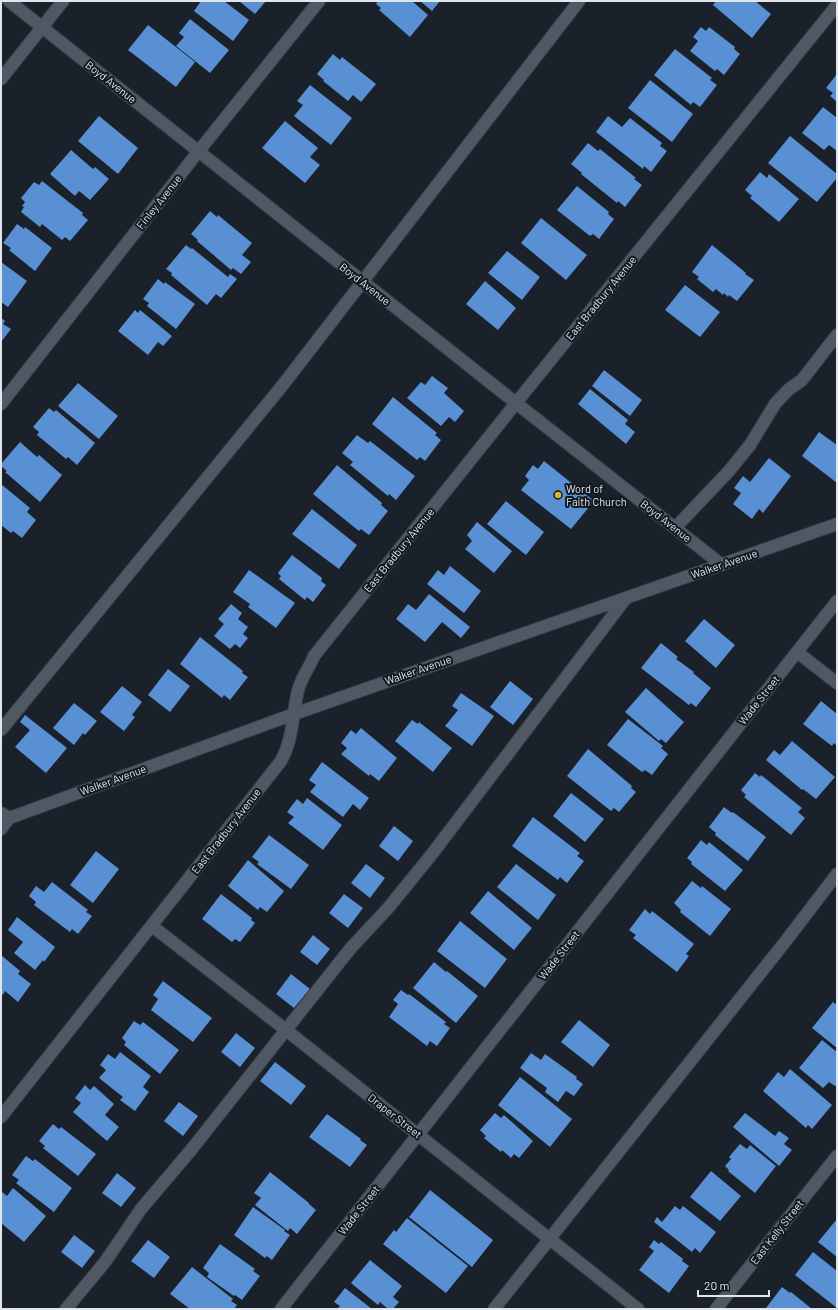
<svg xmlns="http://www.w3.org/2000/svg" width="838" height="1310" font-family="Barlow,sans-serif">
<rect width="100%" height="100%" fill="#1a212a"/>
<path fill="#5890d3" d="M 201,1 L 224,1 L 249,20 L 233,41 L 194,11 Z
M 239,1 L 266,1 L 255,14 Z
M 378,1 L 412,1 L 428,15 L 410,37 L 379,10 L 381,8 L 376,4 Z
M 420,1 L 440,1 L 432,11 Z
M 716,1 L 755,1 L 771,14 L 752,38 L 713,5 Z
M 190,19 L 229,50 L 210,73 L 176,46 L 184,37 L 179,33 Z
M 148,25 L 195,62 L 176,87 L 128,50 Z
M 701,27 L 706,31 L 709,27 L 735,47 L 734,49 L 740,54 L 724,75 L 717,69 L 715,71 L 690,51 L 698,41 L 693,37 Z
M 675,49 L 712,78 L 710,80 L 717,85 L 700,107 L 693,102 L 691,105 L 654,75 Z
M 333,54 L 340,60 L 342,57 L 376,84 L 361,102 L 353,95 L 348,101 L 323,81 L 324,80 L 317,74 Z
M 837,74 L 837,102 L 830,96 L 833,93 L 826,88 Z
M 650,80 L 693,114 L 672,142 L 628,108 Z
M 310,85 L 352,118 L 331,145 L 294,116 L 303,105 L 297,101 Z
M 823,107 L 837,118 L 837,151 L 829,145 L 824,150 L 802,133 Z
M 99,116 L 138,148 L 118,174 L 78,141 Z
M 608,116 L 622,127 L 630,118 L 662,143 L 660,146 L 667,151 L 651,172 L 644,166 L 643,169 L 596,132 Z
M 285,121 L 318,148 L 310,157 L 320,165 L 305,183 L 262,148 Z
M 790,136 L 837,174 L 837,178 L 817,202 L 768,163 Z
M 588,143 L 598,151 L 600,149 L 636,178 L 634,179 L 642,185 L 625,207 L 618,201 L 617,203 L 581,174 L 582,173 L 571,164 Z
M 71,150 L 93,169 L 95,167 L 109,179 L 90,200 L 79,191 L 75,196 L 50,174 Z
M 760,172 L 767,178 L 769,174 L 799,199 L 779,222 L 750,198 L 752,196 L 745,190 Z
M 42,181 L 83,213 L 82,215 L 88,220 L 70,241 L 65,237 L 62,240 L 42,224 L 40,227 L 21,212 L 24,207 L 22,206 L 25,202 L 21,198 L 34,182 L 39,185 Z
M 577,186 L 609,212 L 608,214 L 614,219 L 599,239 L 593,234 L 590,236 L 557,210 Z
M 210,211 L 217,217 L 218,215 L 252,243 L 242,255 L 251,262 L 241,274 L 233,268 L 231,270 L 197,241 L 198,240 L 191,234 Z
M 541,218 L 587,255 L 566,280 L 521,243 Z
M 17,224 L 24,229 L 25,227 L 52,248 L 35,271 L 9,250 L 11,248 L 3,243 Z
M 186,245 L 191,249 L 192,248 L 228,277 L 230,274 L 237,279 L 221,298 L 216,294 L 207,305 L 171,275 L 172,273 L 166,269 Z
M 712,245 L 746,273 L 745,274 L 754,280 L 737,301 L 729,295 L 728,297 L 724,293 L 723,295 L 716,289 L 713,292 L 697,279 L 699,277 L 692,272 Z
M 507,251 L 540,277 L 522,300 L 488,273 Z
M 1,262 L 27,281 L 8,307 L 1,302 Z
M 158,279 L 164,284 L 165,282 L 195,304 L 176,329 L 147,306 L 149,303 L 143,299 Z
M 485,281 L 516,308 L 498,330 L 466,304 Z
M 685,285 L 720,312 L 700,337 L 665,310 Z
M 135,310 L 138,313 L 140,310 L 172,336 L 163,346 L 158,342 L 148,355 L 118,331 Z
M 1,318 L 5,321 L 3,324 L 11,329 L 1,342 Z
M 604,370 L 642,400 L 630,416 L 592,386 Z
M 432,376 L 448,388 L 444,393 L 464,411 L 455,422 L 449,417 L 441,426 L 407,398 L 421,382 L 425,385 Z
M 78,383 L 118,416 L 99,439 L 58,406 Z
M 590,389 L 628,420 L 625,424 L 635,432 L 626,444 L 578,404 Z
M 393,397 L 437,433 L 435,435 L 441,440 L 425,461 L 420,457 L 417,460 L 372,424 Z
M 49,408 L 54,412 L 56,410 L 95,443 L 77,465 L 68,457 L 66,459 L 37,435 L 39,432 L 33,427 Z
M 819,432 L 837,445 L 837,483 L 802,456 Z
M 357,435 L 368,443 L 370,441 L 415,476 L 396,500 L 389,494 L 388,496 L 350,465 L 353,462 L 342,453 Z
M 20,442 L 37,457 L 39,455 L 62,475 L 40,502 L 5,472 L 7,471 L 1,466 L 1,464 Z
M 769,458 L 791,476 L 763,513 L 759,509 L 752,519 L 733,504 L 741,493 L 734,488 L 743,476 L 750,482 Z
M 544,461 L 594,501 L 571,529 L 521,490 L 529,480 L 525,476 L 533,465 L 538,469 Z
M 337,465 L 382,503 L 381,505 L 388,511 L 369,535 L 361,529 L 359,531 L 313,494 Z
M 1,484 L 30,508 L 27,512 L 36,520 L 22,538 L 13,531 L 11,533 L 1,525 Z
M 506,501 L 544,532 L 526,555 L 487,524 Z
M 312,509 L 357,545 L 339,569 L 292,534 Z
M 477,522 L 512,551 L 494,573 L 465,549 L 472,541 L 467,535 Z
M 292,555 L 322,578 L 321,581 L 326,585 L 313,602 L 307,597 L 305,600 L 279,579 L 281,576 L 278,573 Z
M 450,566 L 481,591 L 464,613 L 427,584 L 438,570 L 444,575 Z
M 249,570 L 295,603 L 276,628 L 248,607 L 250,604 L 233,592 Z
M 429,594 L 470,627 L 461,638 L 442,622 L 425,642 L 396,619 L 408,604 L 416,610 Z
M 231,604 L 242,613 L 238,619 L 248,627 L 243,634 L 248,638 L 240,648 L 235,644 L 230,649 L 214,636 L 224,624 L 218,619 Z
M 704,619 L 735,645 L 716,668 L 685,641 Z
M 200,637 L 243,671 L 242,673 L 248,677 L 230,700 L 224,695 L 222,698 L 180,664 Z
M 661,643 L 678,657 L 676,659 L 694,672 L 693,673 L 711,688 L 696,707 L 691,703 L 689,705 L 641,668 Z
M 168,669 L 190,686 L 170,712 L 148,695 Z
M 510,681 L 533,699 L 513,725 L 490,707 Z
M 122,686 L 142,702 L 132,715 L 135,717 L 124,731 L 100,712 Z
M 646,688 L 684,722 L 666,743 L 661,739 L 659,741 L 625,712 Z
M 461,693 L 494,716 L 472,746 L 445,726 L 458,710 L 452,706 Z
M 821,701 L 837,714 L 837,746 L 834,743 L 832,746 L 803,724 Z
M 74,703 L 97,721 L 85,735 L 83,733 L 74,745 L 53,728 Z
M 25,715 L 67,748 L 46,773 L 15,747 L 30,730 L 20,722 Z
M 628,719 L 663,746 L 661,748 L 668,754 L 652,775 L 645,770 L 642,772 L 607,745 Z
M 412,720 L 418,724 L 419,722 L 452,748 L 433,772 L 395,741 Z
M 361,728 L 397,758 L 379,781 L 370,774 L 369,776 L 341,754 L 347,748 L 341,743 L 351,730 L 356,734 Z
M 792,741 L 835,777 L 816,799 L 803,789 L 802,790 L 766,760 L 774,750 L 780,755 Z
M 588,749 L 632,786 L 631,788 L 636,792 L 619,812 L 614,808 L 611,811 L 567,776 Z
M 322,762 L 369,798 L 360,810 L 353,804 L 343,817 L 310,792 L 316,785 L 309,780 Z
M 755,773 L 760,777 L 761,775 L 802,808 L 798,812 L 805,818 L 791,835 L 744,797 L 746,795 L 741,790 Z
M 571,793 L 604,819 L 585,842 L 553,816 Z
M 307,798 L 342,825 L 323,850 L 288,823 L 294,817 L 287,812 L 297,799 L 303,804 Z
M 724,807 L 732,813 L 733,812 L 766,837 L 748,861 L 715,835 L 716,833 L 709,827 Z
M 533,817 L 580,853 L 577,856 L 584,861 L 567,883 L 560,877 L 558,880 L 512,846 Z
M 394,826 L 413,841 L 398,861 L 379,846 Z
M 269,835 L 309,865 L 291,889 L 257,864 L 259,862 L 252,857 Z
M 701,840 L 707,845 L 709,842 L 743,870 L 725,891 L 691,864 L 692,862 L 687,858 Z
M 96,851 L 119,869 L 93,903 L 70,885 Z
M 248,860 L 284,891 L 267,912 L 260,907 L 258,910 L 228,886 Z
M 366,864 L 385,878 L 370,898 L 351,883 Z
M 516,864 L 556,895 L 538,920 L 497,887 Z
M 692,881 L 701,888 L 702,886 L 731,909 L 710,936 L 680,912 L 681,910 L 674,903 Z
M 52,882 L 88,910 L 86,912 L 92,916 L 78,934 L 72,929 L 70,932 L 34,905 L 36,902 L 29,896 L 36,886 L 44,892 Z
M 488,891 L 532,928 L 514,950 L 470,913 Z
M 221,894 L 252,918 L 251,920 L 255,923 L 240,942 L 235,939 L 232,942 L 202,919 Z
M 344,894 L 363,908 L 348,928 L 329,913 Z
M 645,909 L 650,914 L 652,911 L 694,944 L 686,954 L 689,956 L 677,972 L 633,938 L 636,935 L 629,930 Z
M 17,917 L 55,947 L 44,962 L 43,960 L 35,970 L 14,953 L 23,942 L 8,930 Z
M 460,921 L 507,959 L 485,988 L 437,951 Z
M 313,935 L 330,949 L 317,965 L 300,952 Z
M 1,955 L 20,971 L 18,974 L 31,984 L 18,1002 L 5,991 L 3,995 L 1,993 Z
M 434,962 L 446,972 L 447,971 L 478,996 L 456,1023 L 413,988 Z
M 291,974 L 310,989 L 294,1008 L 276,994 Z
M 163,981 L 212,1018 L 193,1042 L 151,1010 L 158,999 L 153,995 Z
M 401,990 L 408,995 L 409,994 L 446,1022 L 444,1024 L 450,1028 L 437,1046 L 430,1041 L 427,1046 L 389,1017 L 398,1004 L 393,1000 Z
M 833,1002 L 837,1005 L 837,1048 L 812,1028 Z
M 579,1020 L 610,1045 L 593,1067 L 561,1042 Z
M 134,1021 L 140,1025 L 143,1022 L 179,1050 L 160,1074 L 124,1045 L 126,1042 L 122,1038 Z
M 236,1033 L 255,1048 L 240,1067 L 221,1052 Z
M 822,1040 L 837,1052 L 837,1085 L 835,1086 L 829,1082 L 823,1088 L 799,1068 Z
M 120,1052 L 151,1076 L 143,1087 L 149,1092 L 135,1111 L 120,1100 L 123,1097 L 99,1078 L 106,1070 L 100,1065 L 108,1054 L 115,1059 Z
M 531,1053 L 541,1060 L 545,1054 L 577,1077 L 576,1079 L 583,1084 L 574,1096 L 566,1091 L 558,1102 L 545,1092 L 547,1088 L 520,1068 Z
M 275,1062 L 306,1086 L 291,1105 L 260,1081 Z
M 790,1069 L 832,1105 L 812,1129 L 808,1125 L 806,1128 L 763,1091 L 778,1072 L 784,1077 Z
M 520,1077 L 572,1119 L 550,1147 L 498,1105 Z
M 85,1085 L 90,1090 L 94,1086 L 114,1104 L 105,1115 L 119,1127 L 107,1141 L 73,1112 L 81,1103 L 75,1098 Z
M 179,1102 L 198,1116 L 183,1136 L 164,1121 Z
M 495,1113 L 501,1118 L 504,1115 L 533,1141 L 519,1158 L 514,1154 L 511,1158 L 502,1150 L 501,1152 L 484,1138 L 486,1136 L 480,1130 Z
M 745,1113 L 775,1136 L 779,1131 L 789,1138 L 784,1144 L 792,1150 L 779,1166 L 733,1127 Z
M 327,1114 L 361,1139 L 360,1140 L 367,1145 L 350,1167 L 309,1137 Z
M 53,1124 L 59,1129 L 61,1127 L 96,1154 L 78,1176 L 43,1148 L 45,1146 L 39,1141 Z
M 740,1144 L 747,1149 L 750,1145 L 776,1166 L 755,1193 L 728,1171 L 729,1170 L 725,1166 L 731,1159 L 729,1157 Z
M 26,1156 L 33,1161 L 35,1159 L 72,1188 L 54,1212 L 16,1183 L 19,1180 L 12,1175 Z
M 711,1171 L 741,1196 L 720,1221 L 690,1197 Z
M 270,1172 L 309,1203 L 309,1204 L 316,1210 L 297,1234 L 290,1228 L 288,1231 L 255,1205 L 261,1198 L 254,1193 Z
M 117,1173 L 136,1188 L 121,1207 L 102,1193 Z
M 13,1188 L 46,1216 L 24,1242 L 1,1223 L 1,1191 L 7,1196 Z
M 430,1190 L 493,1240 L 472,1267 L 409,1217 Z
M 675,1206 L 680,1210 L 683,1206 L 716,1232 L 700,1253 L 695,1248 L 692,1252 L 654,1222 L 657,1217 L 662,1222 Z
M 253,1207 L 285,1230 L 284,1231 L 290,1235 L 272,1260 L 267,1256 L 265,1258 L 234,1235 Z
M 407,1218 L 468,1266 L 446,1293 L 383,1244 L 394,1230 L 396,1232 Z
M 837,1219 L 837,1257 L 818,1242 Z
M 74,1235 L 95,1251 L 82,1268 L 61,1252 Z
M 148,1240 L 170,1257 L 154,1278 L 131,1261 Z
M 654,1240 L 659,1244 L 661,1242 L 683,1259 L 682,1261 L 689,1266 L 669,1293 L 639,1270 L 654,1251 L 649,1247 Z
M 220,1244 L 255,1269 L 253,1271 L 260,1276 L 242,1300 L 235,1295 L 234,1296 L 207,1277 L 209,1273 L 203,1268 Z
M 813,1252 L 837,1271 L 837,1308 L 795,1275 Z
M 370,1260 L 402,1286 L 393,1297 L 399,1302 L 393,1309 L 388,1309 L 380,1302 L 378,1305 L 351,1283 Z
M 192,1267 L 233,1299 L 231,1301 L 237,1305 L 234,1309 L 190,1309 L 170,1294 Z
M 782,1287 L 790,1293 L 791,1292 L 812,1309 L 767,1309 L 766,1308 Z
M 345,1288 L 372,1309 L 337,1309 L 340,1306 L 334,1302 Z"/>
<g fill="none" stroke-linecap="round" stroke-linejoin="round">
<g stroke="#353b43" stroke-width="14">
<path id="lane" d="M 1,79 L 63,1
M 675,528 L 729,471 L 750,445 L 775,404 L 788,390 L 802,380 L 837,335
M 1,730 L 282,386 L 579,1
M 1,813 L 9,818 L 1,829
M 66,1309 L 105,1262 L 141,1209 L 191,1150 L 350,949 L 389,907 L 432,854 L 626,598
M 494,1309 L 785,942 L 837,874"/>
</g>
<g stroke="#353b43" stroke-width="14">
<path id="street" d="M 9,1 L 516,403 L 722,565
M 1,404 L 198,152 L 319,1
M 797,652 L 837,683
M 1,821 L 294,714 L 837,524
M 152,926 L 286,1030 L 638,1309
M 1,1117 L 281,761 C 293,739 292,719 297,695 C 300,678 308,671 314,656 L 516,403 L 837,5
M 281,1309 L 837,601
M 716,1309 L 837,1156"/>
</g>
<use href="#lane" stroke="#505863" stroke-width="12"/>
<use href="#street" stroke="#505863" stroke-width="12"/>
</g>
<circle fill="#dbb233" stroke="#111820" stroke-width="1.5" cx="558" cy="495" r="4"/>
<g text-anchor="middle" stroke-width="4" stroke-linejoin="round" paint-order="stroke">
<g font-size="11" fill="#e1e6ec" stroke="#111820">
<text transform="translate(111 82) rotate(38)" y="4">Boyd Avenue</text>
<text transform="translate(159 202) rotate(-52)" y="4">Finley Avenue</text>
<text transform="translate(365 284) rotate(38)" y="4">Boyd Avenue</text>
<text transform="translate(601 298) rotate(-51)" y="4">East Bradbury Avenue</text>
<text transform="translate(666 521) rotate(38)" y="4">Boyd Avenue</text>
<text transform="translate(399 550) rotate(-51)" y="4">East Bradbury Avenue</text>
<text transform="translate(724 564) rotate(-19)" y="4">Walker Avenue</text>
<text transform="translate(418 670) rotate(-19)" y="4">Walker Avenue</text>
<text transform="translate(759 700) rotate(-52)" y="4">Wade Street</text>
<text transform="translate(113 780) rotate(-20)" y="4">Walker Avenue</text>
<text transform="translate(226 831) rotate(-52)" y="4">East Bradbury Avenue</text>
<text transform="translate(559 955) rotate(-52)" y="4">Wade Street</text>
<text transform="translate(395 1116) rotate(38)" y="4">Draper Street</text>
<text transform="translate(359 1210) rotate(-52)" y="4">Wade Street</text>
<text transform="translate(777 1232) rotate(-52)" y="4">East Kelly Street</text>
</g>
<g font-size="11" fill="#e1e6ec" stroke="#111820" text-anchor="start">
<text x="566" y="493">Word of<tspan x="566" dy="13">Faith Church</tspan></text>
</g>
</g>
<rect width="838" height="1310" fill="none" stroke="#e1e6ec" stroke-width="4"/>
<path d="M698 1290v6h71v-6" fill="none" stroke="#e1e6ec" stroke-width="2"/>
<text x="704" y="1290" font-size="12" fill="#e1e6ec" stroke="#111820" stroke-width="3" paint-order="stroke">20 m</text>
</svg>
